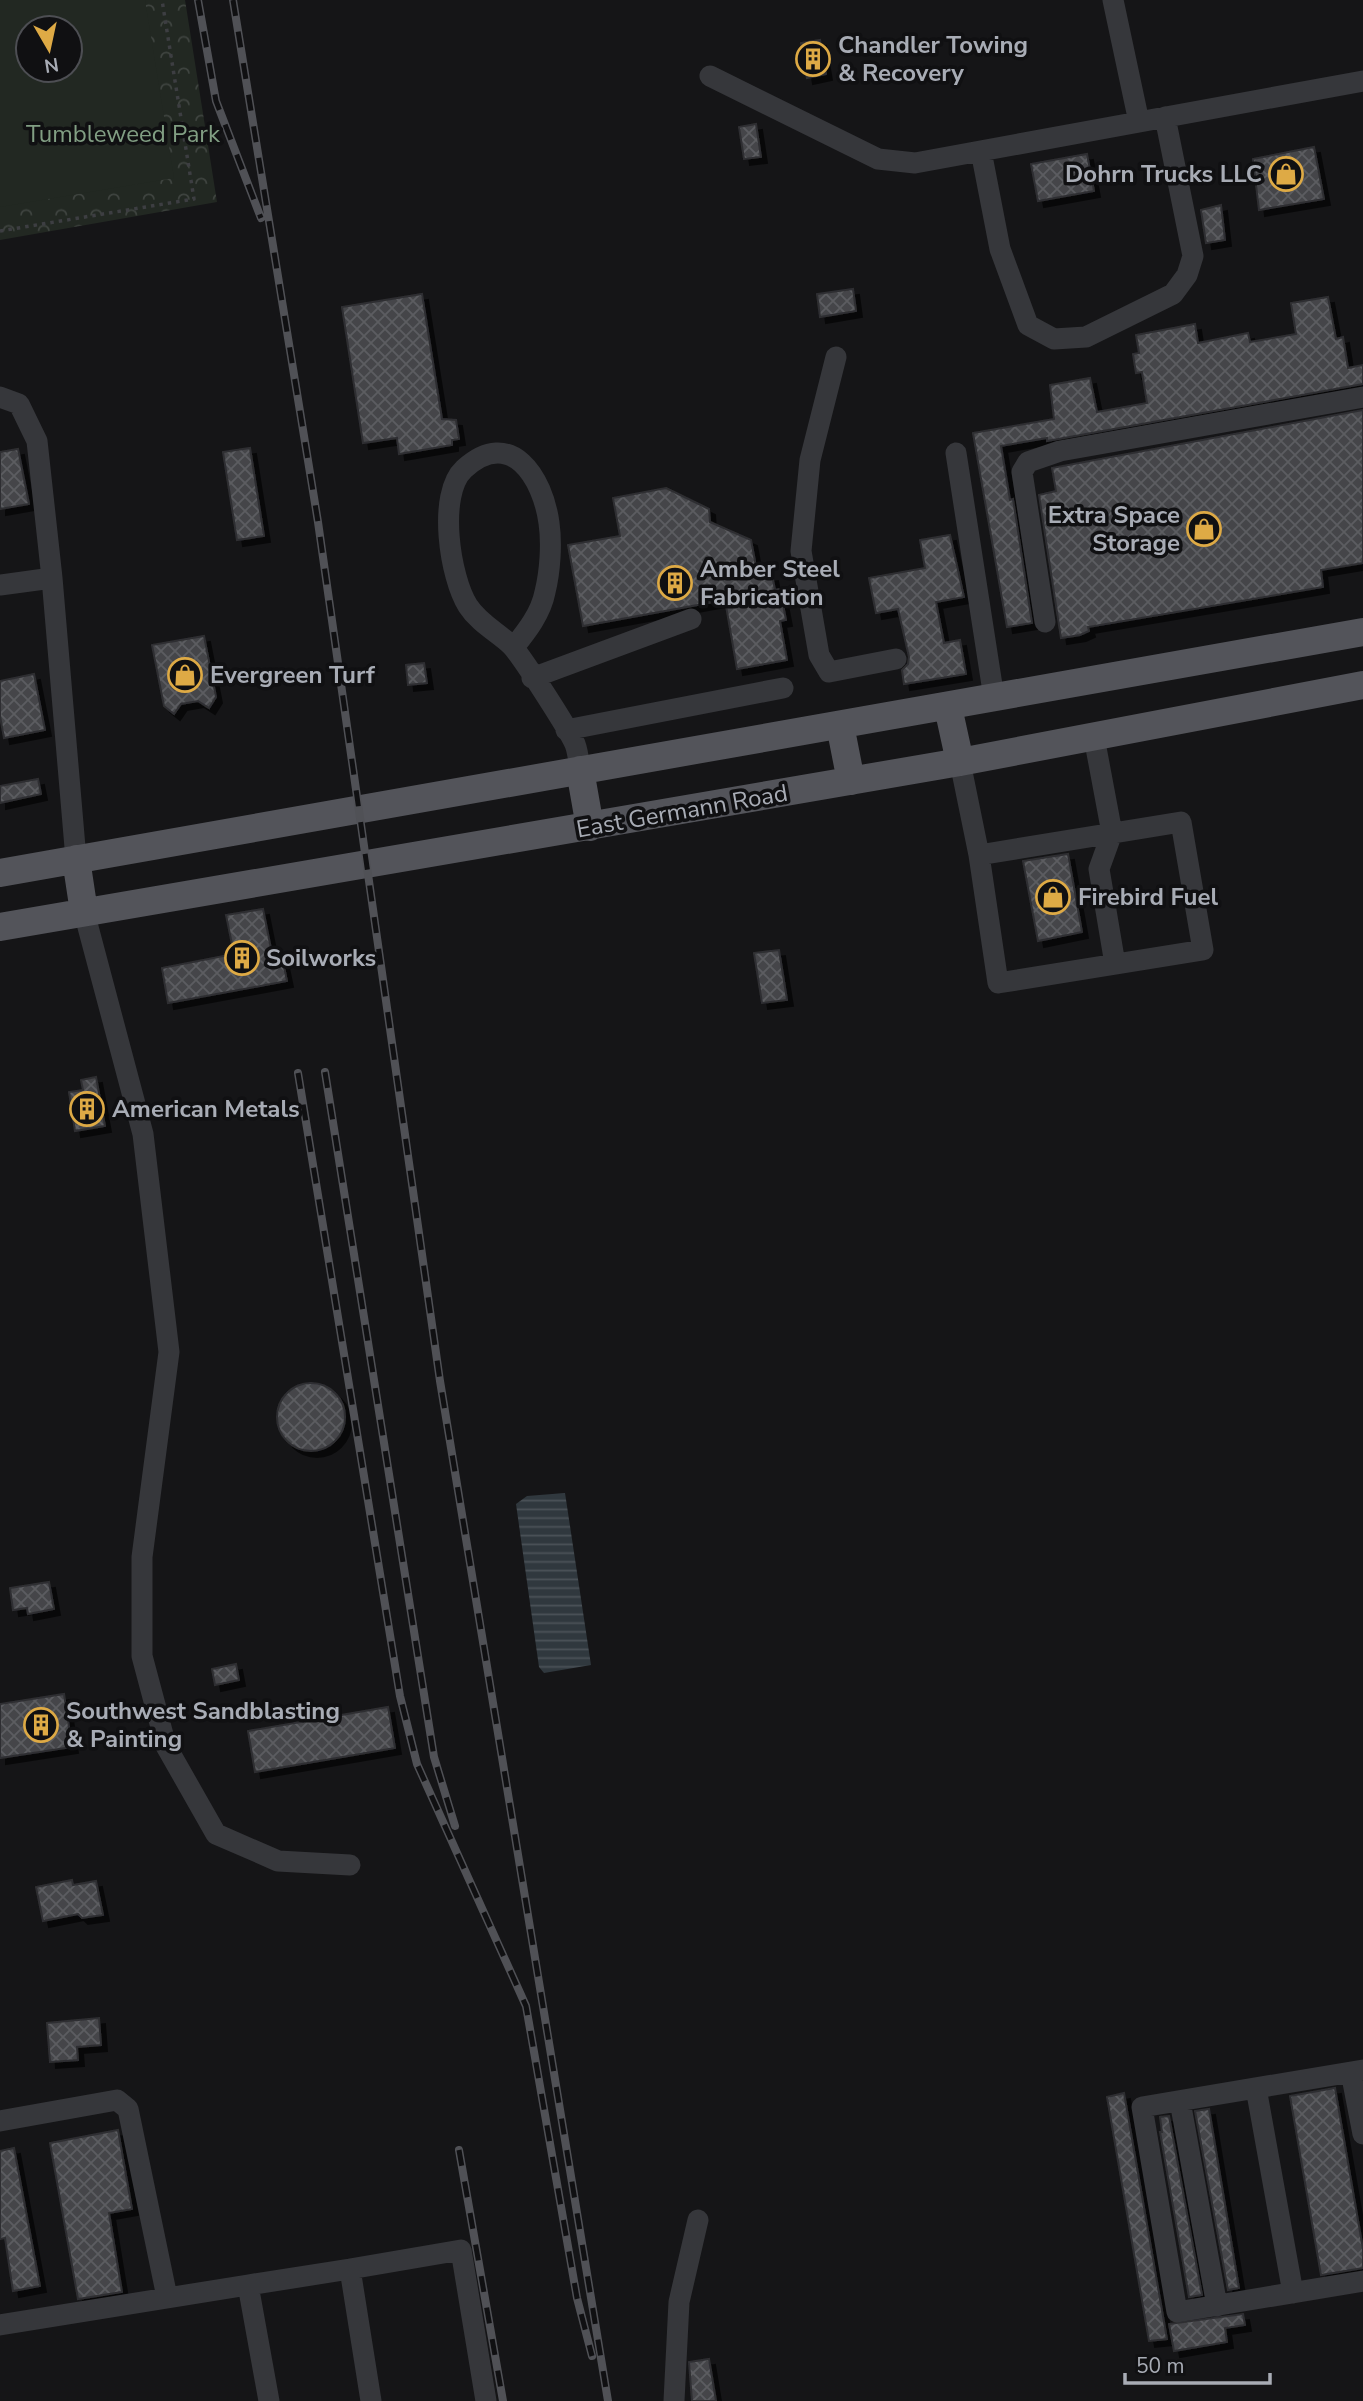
<svg xmlns="http://www.w3.org/2000/svg" width="1363" height="2401" font-family="'Nunito Sans',sans-serif">
<defs>
<pattern id="forest-crowns" width="20" height="18" patternUnits="userSpaceOnUse" patternTransform="scale(1.75)"><rect width="20" height="18" fill="#222822"/><path d="M2 6a3 3 0 1 1 6 0M12 15a3 3 0 1 1 6 0" fill="none" stroke="#3f4440"/></pattern>
<pattern id="water-rules" width="6" height="5" patternUnits="userSpaceOnUse" patternTransform="scale(1.75)"><rect width="6" height="5" fill="#30383e"/><path d="M0 2.5h6" fill="none" stroke="#4b5258"/></pattern>
<pattern id="building-cross-hatch" width="8" height="8" patternUnits="userSpaceOnUse" patternTransform="scale(1.75)"><rect width="8" height="8" fill="#444549"/><path d="M0 0l8 8M0 8l8-8" fill="none" stroke="#5c5d61"/></pattern>
<filter id="shadow"><feDropShadow dx="6" dy="6" stdDeviation="0" flood-color="#0009"/></filter>
</defs>
<rect width="100%" height="100%" fill="#151517"/>
<path fill="url(#forest-crowns)" fill-rule="evenodd" d="M 0,0 L 185,0 L 217,202 L 0,240 ZM 28,28 L 70,28 L 70,70 L 28,70 Z"/>
<path fill="#222822" fill-rule="evenodd" d="M 0,0 L 145,0 L 174,178 L 0,207 ZM 28,28 L 70,28 L 70,70 L 28,70 Z"/>
<path fill="url(#water-rules)" d="M 565,1493 L 591,1665 L 544,1673 L 539,1667 L 516,1504 L 527,1496 Z"/>
<path fill="url(#building-cross-hatch)" stroke="#2f2f32" stroke-width="2" filter="url(#shadow)" d="M 820,40 L 826,74 L 807,78 L 801,43 Z
M 756,124 L 761,157 L 744,159 L 739,127 Z
M 1314,147 L 1324,199 L 1259,210 L 1253,159 Z
M 1087,154 L 1094,191 L 1038,201 L 1031,164 Z
M 1221,205 L 1225,240 L 1206,243 L 1201,210 Z
M 853,289 L 856,311 L 820,317 L 817,294 Z
M 422,294 L 442,419 L 456,420 L 459,439 L 452,440 L 452,445 L 399,454 L 397,438 L 363,443 L 342,307 Z
M 1328,297 L 1336,339 L 1343,337 L 1348,368 L 1363,365 L 1363,384 L 1047,441 L 1047,438 L 1001,446 L 1010,500 L 1013,499 L 1032,623 L 1007,627 L 973,433 L 1054,419 L 1050,385 L 1090,378 L 1097,412 L 1147,403 L 1142,372 L 1136,373 L 1133,354 L 1139,353 L 1136,335 L 1195,324 L 1198,343 L 1248,333 L 1250,342 L 1296,334 L 1291,303 Z
M 1363,410 L 1363,563 L 1321,570 L 1323,587 L 1088,627 L 1089,631 L 1080,635 L 1061,638 L 1039,495 L 1056,491 L 1052,468 Z
M 250,448 L 264,536 L 237,540 L 223,452 Z
M 18,449 L 29,504 L 0,509 L 0,452 Z
M 666,488 L 709,509 L 710,522 L 751,540 L 758,577 L 772,575 L 775,590 L 780,589 L 786,620 L 780,621 L 787,660 L 737,669 L 725,600 L 583,626 L 568,545 L 620,536 L 613,498 Z
M 950,535 L 964,597 L 936,602 L 944,643 L 960,640 L 966,674 L 904,684 L 902,670 L 908,664 L 909,657 L 898,609 L 876,613 L 869,578 L 925,568 L 920,540 Z
M 204,636 L 216,697 L 209,708 L 198,701 L 181,704 L 174,714 L 164,706 L 152,645 Z
M 424,663 L 427,683 L 408,685 L 406,665 Z
M 34,674 L 45,730 L 4,738 L 0,716 L 0,681 Z
M 38,779 L 41,794 L 0,803 L 0,786 Z
M 1068,854 L 1082,932 L 1038,941 L 1023,861 Z
M 263,909 L 274,964 L 283,962 L 287,981 L 168,1003 L 162,968 L 234,954 L 226,915 Z
M 779,950 L 787,1000 L 762,1003 L 754,953 Z
M 96,1077 L 105,1126 L 75,1131 L 69,1092 L 83,1090 L 81,1080 Z
M277 1417a34 34 0 1 1 68 0a34 34 0 1 1-68 0Z
M 49,1582 L 54,1609 L 28,1614 L 27,1608 L 13,1610 L 10,1588 Z
M 236,1664 L 239,1680 L 215,1685 L 212,1669 Z
M 64,1694 L 72,1747 L 0,1758 L 0,1704 Z
M 388,1707 L 395,1748 L 255,1772 L 248,1731 Z
M 72,1880 L 73,1885 L 96,1881 L 103,1915 L 82,1918 L 78,1914 L 43,1921 L 36,1887 Z
M 99,2018 L 101,2045 L 77,2047 L 78,2060 L 50,2062 L 47,2023 Z
M 1335,2088 L 1363,2249 L 1363,2268 L 1321,2275 L 1290,2096 Z
M 1124,2093 L 1167,2339 L 1149,2341 L 1107,2097 Z
M 1209,2109 L 1239,2288 L 1228,2290 L 1195,2111 Z
M 1169,2116 L 1202,2295 L 1189,2297 L 1160,2132 L 1162,2132 L 1160,2117 Z
M 118,2130 L 132,2209 L 109,2213 L 122,2292 L 78,2299 L 50,2143 Z
M 14,2148 L 40,2286 L 13,2291 L 5,2238 L 0,2239 L 0,2151 Z
M 1243,2314 L 1245,2325 L 1225,2328 L 1227,2342 L 1174,2351 L 1169,2324 Z
M 709,2359 L 716,2401 L 692,2401 L 689,2362 Z"/>
<g fill="none" stroke-linecap="round" stroke-linejoin="round">
<path stroke="#3d3e42" stroke-width="3.5" stroke-dasharray="3.5 5" stroke-linecap="butt" d="M 0,231 L 194,199 L 162,0"/>
<path stroke="#36373b" stroke-width="21" d="M 1113,0 L 1139,122
M 710,76 L 878,159 L 915,163 L 1363,81
M 981,151 L 1000,249 L 1028,325 L 1054,339 L 1086,337 L 1173,294 L 1187,275 L 1193,256 L 1165,117
M 836,357 L 810,460 L 801,551 L 819,655 L 829,672 L 896,659
M 0,397 L 19,404 L 37,441 L 52,578 L 76,859
M 956,453 L 994,698
M 0,585 L 52,578
M 1045,622 L 1022,472 L 1028,462 L 1060,451 L 1363,397
M 514,647 C 527,631 541,613 545,592 C 550,572 552,544 549,523 C 543,478 511,426 464,469 C 437,494 450,578 468,606 C 479,623 497,632 511,645 C 521,655 569,730 575,744 C 578,752 579,762 580,770
M 532,678 L 691,619
M 566,730 L 783,688
M 1094,737 L 1112,833 L 1099,869 L 1115,964
M 960,762 L 979,855 L 998,983 L 1203,950 L 1181,822 L 979,855
M 84,912 L 143,1134 L 169,1352 L 142,1557 L 142,1656 L 166,1746 L 216,1834 L 278,1861 L 350,1865
M 1363,2070 L 1142,2107 L 1177,2312 L 1363,2281
M 1351,2072 L 1363,2134
M 1256,2088 L 1293,2293
M 1180,2101 L 1217,2306
M 0,2121 L 117,2100 L 128,2109 L 167,2297
M 350,2269 L 461,2250 L 486,2401
M 248,2285 L 350,2269 L 371,2401
M 0,2325 L 248,2285 L 269,2401
M 674,2401 L 679,2302 L 698,2220"/>
<path stroke="#53545a" stroke-width="28" d="M 948,707 L 960,762
M 840,725 L 851,781
M 580,770 L 590,827
M 76,859 L 84,912
M 0,873 L 1363,632
M 0,927 L 960,762 L 1363,685"/>
<g stroke="#505156" stroke-width="8">
<path id="rail" d="M 198,0 L 216,101 L 261,218
M 233,0 L 318,522 L 440,1381 L 608,2401
M 325,1072 L 434,1757 L 455,1826
M 298,1073 L 400,1696 L 417,1764 L 526,2006 L 577,2298 L 592,2356
M 459,2150 L 503,2401"/>
</g>
<use href="#rail" stroke="#101012" stroke-width="5" stroke-dasharray="16" stroke-linecap="butt"/>
</g>
<defs>
<g id="building-ring" transform="scale(1.75)"><circle r="9.5" fill="#101012" stroke="#deaa45" stroke-width="1.5"/><path d="M-4-6H4V6H1V3H-1V6H-4ZM-2.5-4.3h1.7v1.8h-1.7ZM.8-4.3h1.7v1.8H.8ZM-2.5-1h1.7V.8h-1.7ZM.8-1h1.7V.8H.8Z" fill="#deaa45"/></g>
<g id="shop-ring" transform="scale(1.75)"><circle r="9.5" fill="#101012" stroke="#deaa45" stroke-width="1.5"/><path d="M-5-2.5h2.3a2.7 3.5 0 0 1 5.4 0H5L5.5 6h-11ZM-1.5-2.5h3a1.5 2.3 0 0 0-3 0Z" fill="#deaa45"/></g>
</defs>
<g fill-rule="evenodd">
<use href="#building-ring" x="813" y="59"/>
<use href="#shop-ring" x="1286" y="174"/>
<use href="#shop-ring" x="1204" y="529"/>
<use href="#building-ring" x="675" y="583"/>
<use href="#shop-ring" x="185" y="675"/>
<use href="#shop-ring" x="1053" y="897"/>
<use href="#building-ring" x="242" y="958"/>
<use href="#building-ring" x="87" y="1109"/>
<use href="#building-ring" x="41" y="1725"/>
</g>
<g text-anchor="middle" stroke-width="7" stroke-linejoin="round" paint-order="stroke">
<g font-size="24" font-weight="bold" fill="#a8acb5" stroke="#101012" text-anchor="start">
<text x="838" y="53">Chandler Towing<tspan x="838" dy="28">&amp; Recovery</tspan></text>
<text x="1262" y="182" text-anchor="end">Dohrn Trucks LLC</text>
<text x="1180" y="523" text-anchor="end">Extra Space<tspan x="1180" dy="28">Storage</tspan></text>
<text x="700" y="577">Amber Steel<tspan x="700" dy="28">Fabrication</tspan></text>
<text x="210" y="683">Evergreen Turf</text>
<text x="1078" y="905">Firebird Fuel</text>
<text x="266" y="966">Soilworks</text>
<text x="112" y="1117">American Metals</text>
<text x="66" y="1719">Southwest Sandblasting<tspan x="66" dy="28">&amp; Painting</tspan></text>
</g>
<g font-size="24" fill="#819e83" stroke="#101012">
<text x="123" y="142">Tumbleweed Park</text>
</g>
<g font-size="24" fill="#a8acb5" stroke="#101012">
<text transform="translate(682 811) rotate(-10)" y="8">East Germann Road</text>
</g>
</g>
<g transform="translate(49 49) rotate(171)"><circle r="33" fill="#101012" stroke="#4d4e53" stroke-width="2"/>
<path d="M0-5L12 26L0 18L-12 26Z" fill="#deaa45"/>
<text y="-10" font-size="19" font-weight="bold" text-anchor="middle" fill="#a8acb5">N</text>
</g>
<path d="M1125 2373v10h145v-10" fill="none" stroke="#a8acb5" stroke-width="3.5"/>
<text x="1136" y="2373" font-size="21" fill="#a8acb5" stroke="#101012" stroke-width="5" paint-order="stroke">50 m</text>
</svg>
